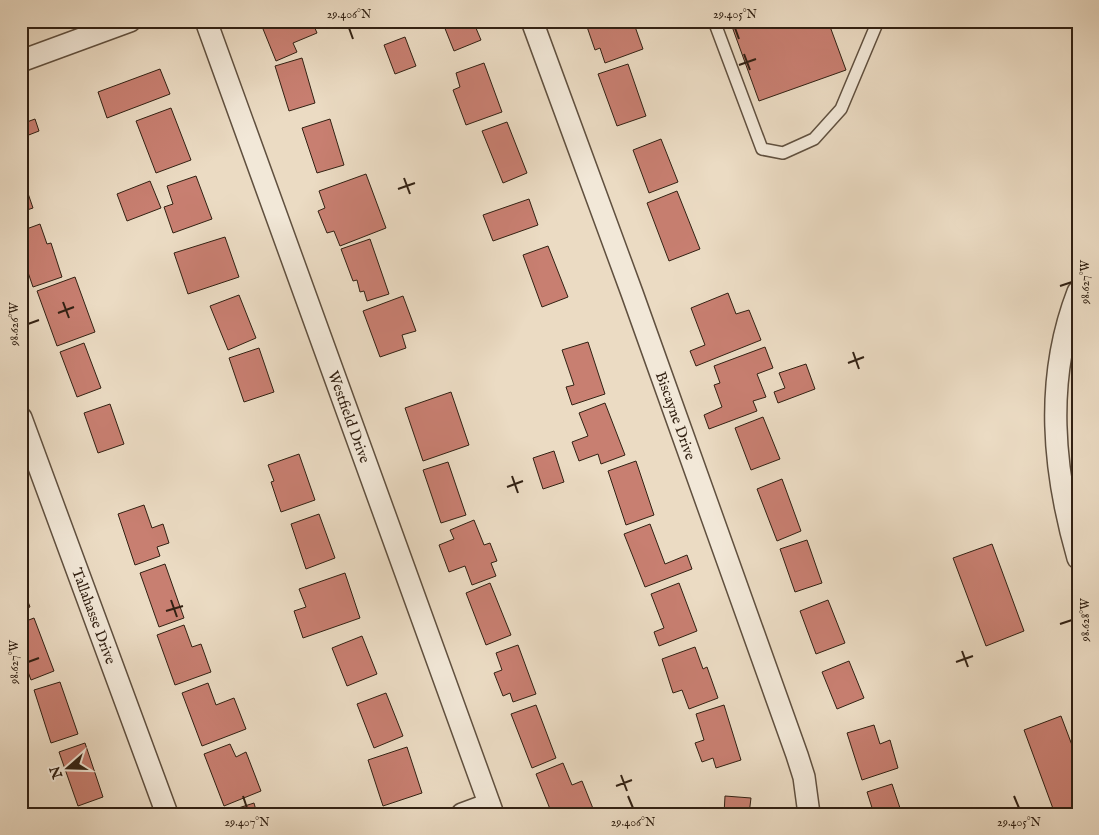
<svg xmlns="http://www.w3.org/2000/svg" width="1099" height="835" font-family="'IM FELL English',serif">
<rect width="100%" height="100%" fill="#ebdbc3"/>
<filter id="stains"><feTurbulence type="fractalNoise" baseFrequency=".004" numOctaves="4"/><feColorMatrix values="0 0 0 0 .2 0 0 0 0 .09 0 0 0 0 .02 0 0 0 .5 -.17"/></filter>
<radialGradient id="worn" r=".72"><stop offset=".6" stop-color="#630" stop-opacity="0"/><stop offset="1" stop-color="#630" stop-opacity=".3"/></radialGradient>
<path fill="#c87f71" stroke="#322113" d="M 267,21 L 312,21 L 317,33 L 293,43 L 297,52 L 276,61 L 261,24 Z
M 442,21 L 473,21 L 481,40 L 454,51 Z
M 585,21 L 633,21 L 643,49 L 605,63 L 600,48 L 595,50 Z
M 730,21 L 828,21 L 846,70 L 759,101 Z
M 405,37 L 416,66 L 395,74 L 384,45 Z
M 302,58 L 315,103 L 289,111 L 275,66 Z
M 484,63 L 502,112 L 466,125 L 453,90 L 460,87 L 456,73 Z
M 628,64 L 646,116 L 617,126 L 598,74 Z
M 160,69 L 170,94 L 107,118 L 98,92 Z
M 171,108 L 191,160 L 156,173 L 136,121 Z
M 21,116 L 24,123 L 35,119 L 39,131 L 21,138 Z
M 330,119 L 344,165 L 317,173 L 302,128 Z
M 507,122 L 527,173 L 503,183 L 482,131 Z
M 661,139 L 678,182 L 649,193 L 633,150 Z
M 21,173 L 33,208 L 21,212 Z
M 366,174 L 386,228 L 340,246 L 334,231 L 327,233 L 318,211 L 325,208 L 319,191 Z
M 196,176 L 212,219 L 173,233 L 164,207 L 173,204 L 167,186 Z
M 150,181 L 161,208 L 127,221 L 117,194 Z
M 677,191 L 700,249 L 669,261 L 647,203 Z
M 529,199 L 538,225 L 493,241 L 483,215 Z
M 40,224 L 47,244 L 51,243 L 62,277 L 33,287 L 21,252 L 21,231 Z
M 225,237 L 239,277 L 188,294 L 174,253 Z
M 370,239 L 389,294 L 367,301 L 364,291 L 360,292 L 357,280 L 353,281 L 341,249 Z
M 548,246 L 568,297 L 542,307 L 523,255 Z
M 75,277 L 95,332 L 57,346 L 37,291 Z
M 728,293 L 736,314 L 749,310 L 761,340 L 696,366 L 690,351 L 705,345 L 691,308 Z
M 239,295 L 256,338 L 228,350 L 210,306 Z
M 403,296 L 416,331 L 402,335 L 406,348 L 380,357 L 363,311 Z
M 588,342 L 605,394 L 572,405 L 566,387 L 574,385 L 562,350 Z
M 84,343 L 101,388 L 77,397 L 60,352 Z
M 765,347 L 773,368 L 757,374 L 766,397 L 753,401 L 757,411 L 709,429 L 704,415 L 722,407 L 714,385 L 720,383 L 714,366 Z
M 259,348 L 274,392 L 244,402 L 229,358 Z
M 806,364 L 815,389 L 778,403 L 774,392 L 785,388 L 779,373 Z
M 451,392 L 469,445 L 423,461 L 405,408 Z
M 605,403 L 625,455 L 601,464 L 598,454 L 579,461 L 572,442 L 588,436 L 579,413 Z
M 110,404 L 124,444 L 98,453 L 84,413 Z
M 763,417 L 780,459 L 751,470 L 735,428 Z
M 554,451 L 564,482 L 543,489 L 533,458 Z
M 299,454 L 315,500 L 281,512 L 271,482 L 274,481 L 268,465 Z
M 636,461 L 654,515 L 626,525 L 608,471 Z
M 448,462 L 466,515 L 441,523 L 423,470 Z
M 782,479 L 801,531 L 777,541 L 757,489 Z
M 144,505 L 152,528 L 163,524 L 169,543 L 157,547 L 160,556 L 135,565 L 118,514 Z
M 319,514 L 335,558 L 306,569 L 291,524 Z
M 474,520 L 484,545 L 490,543 L 497,561 L 491,563 L 496,576 L 472,585 L 465,566 L 449,572 L 439,545 L 454,539 L 450,530 Z
M 650,524 L 665,564 L 687,555 L 692,569 L 645,587 L 624,534 Z
M 807,540 L 822,583 L 795,592 L 780,549 Z
M 992,544 L 1024,631 L 986,646 L 953,558 Z
M 165,564 L 184,618 L 159,627 L 140,573 Z
M 345,573 L 360,618 L 303,638 L 294,611 L 306,607 L 299,589 Z
M 21,583 L 30,607 L 21,610 Z
M 490,583 L 511,635 L 486,645 L 466,593 Z
M 679,583 L 697,631 L 659,646 L 654,632 L 664,628 L 651,594 Z
M 828,600 L 845,643 L 816,654 L 800,611 Z
M 34,618 L 54,671 L 31,680 L 27,669 L 21,671 L 21,623 Z
M 184,625 L 192,647 L 201,644 L 211,672 L 175,685 L 157,635 Z
M 362,636 L 377,674 L 347,686 L 332,648 Z
M 518,645 L 536,694 L 513,702 L 510,693 L 503,696 L 494,673 L 502,670 L 496,653 Z
M 695,647 L 703,669 L 707,667 L 718,698 L 689,709 L 682,690 L 673,693 L 662,659 Z
M 849,661 L 864,698 L 837,709 L 822,672 Z
M 60,682 L 78,734 L 51,743 L 34,690 Z
M 208,683 L 216,705 L 234,698 L 246,729 L 202,746 L 182,693 Z
M 386,693 L 403,736 L 374,748 L 357,704 Z
M 536,705 L 556,758 L 532,768 L 511,714 Z
M 724,705 L 741,760 L 716,768 L 713,758 L 702,762 L 695,743 L 704,740 L 696,714 Z
M 1061,716 L 1078,761 L 1078,814 L 1055,814 L 1024,730 Z
M 874,725 L 880,744 L 890,740 L 898,768 L 862,780 L 847,733 Z
M 85,743 L 103,797 L 78,806 L 59,752 Z
M 230,744 L 236,757 L 246,752 L 261,791 L 224,806 L 204,754 Z
M 407,747 L 422,793 L 383,806 L 368,760 Z
M 563,763 L 572,785 L 582,781 L 594,811 L 588,814 L 552,814 L 536,774 Z
M 892,784 L 902,814 L 874,814 L 867,792 Z
M 725,796 L 751,798 L 749,814 L 724,814 Z
M 254,803 L 257,814 L 229,814 L 229,811 Z
M 104,808 L 106,814 L 88,814 Z"/>
<g fill="none" stroke-linecap="round" stroke-linejoin="round">
<g stroke="#60503f" stroke-width="14">
<path id="service" d="M 714,21 L 762,149 L 783,153 L 814,139 L 841,109 L 878,21"/>
</g>
<g stroke="#60503f" stroke-width="24">
<g id="minor">
<path id="s1" d="M 206,21 L 493,814"/>
<path id="s2" d="M 532,21 L 632,293 L 797,755 L 804,777 L 809,814"/>
<path d="M 21,61 L 130,21"/>
<path d="M 1078,292 C 1044,380 1053,471 1078,558"/>
<path id="s3" d="M 21,418 L 167,814"/>
<path d="M 462,814 L 489,804"/>
</g>
</g>
<use href="#service" stroke="#f2e8d8" stroke-width="11"/>
<use href="#minor" stroke="#f2e8d8" stroke-width="21"/>
</g>
<path fill="none" stroke="#322113" stroke-width="2" d="M 349,28 L 353,39M 735,28 L 739,39M 744,54 L 750,70M 739,65 L 756,59M 404,178 L 410,194M 398,189 L 415,183M 1060,286 L 1072,282M 63,302 L 69,318M 58,313 L 74,307M 28,324 L 39,320M 853,352 L 859,369M 848,363 L 864,357M 512,476 L 518,493M 507,487 L 523,481M 171,600 L 177,617M 166,611 L 183,606M 1060,624 L 1072,620M 962,651 L 968,667M 28,662 L 39,658M 956,662 L 973,656M 621,775 L 627,791M 616,786 L 632,780M 243,796 L 247,808M 628,796 L 633,808M 1014,796 L 1019,808"/>
<g text-anchor="middle" stroke-width="5" stroke-linejoin="round" paint-order="stroke">
<g font-size="15" fill="#322113" stroke="#f2e8d8">
<text dy="5" stroke="none"><textPath href="#s2" startOffset="420">Biscayne Drive</textPath></text>
<text dy="5" stroke="none"><textPath href="#s1" startOffset="421">Westfield Drive</textPath></text>
<text dy="5" stroke="none"><textPath href="#s3" startOffset="211">Tallahasse Drive</textPath></text>
</g>
</g>
<rect width="1099" height="835" fill="none" stroke="#ebdbc3" stroke-width="55"/>
<g transform="translate(68 768) rotate(250)" stroke="#f2e8d8" stroke-width="4" paint-order="stroke">
<path d="M0-4L9 19L0 12L-9 19Z" fill="#322113"/>
<text y="-8" font-size="14" font-weight="bold" text-anchor="middle" fill="#322113">N</text>
</g>
<rect x="28" y="28" width="1044" height="780" fill="none" stroke="#322113" stroke-width="2"/>
<g font-size="12" text-anchor="middle" fill="#322113">
<text x="349" y="18">29.406°N</text>
<text x="735" y="18">29.405°N</text>
<text transform="translate(1085 282) rotate(-90)" y="4">98.627°W</text>
<text transform="translate(14 324) rotate(-90)" y="4">98.626°W</text>
<text transform="translate(1085 620) rotate(-90)" y="4">98.628°W</text>
<text transform="translate(14 662) rotate(-90)" y="4">98.627°W</text>
<text x="247" y="826">29.407°N</text>
<text x="633" y="826">29.406°N</text>
<text x="1019" y="826">29.405°N</text>
</g>
<rect width="100%" height="100%" filter="url(#stains)"/>
<rect width="100%" height="100%" fill="url(#worn)"/>
</svg>
